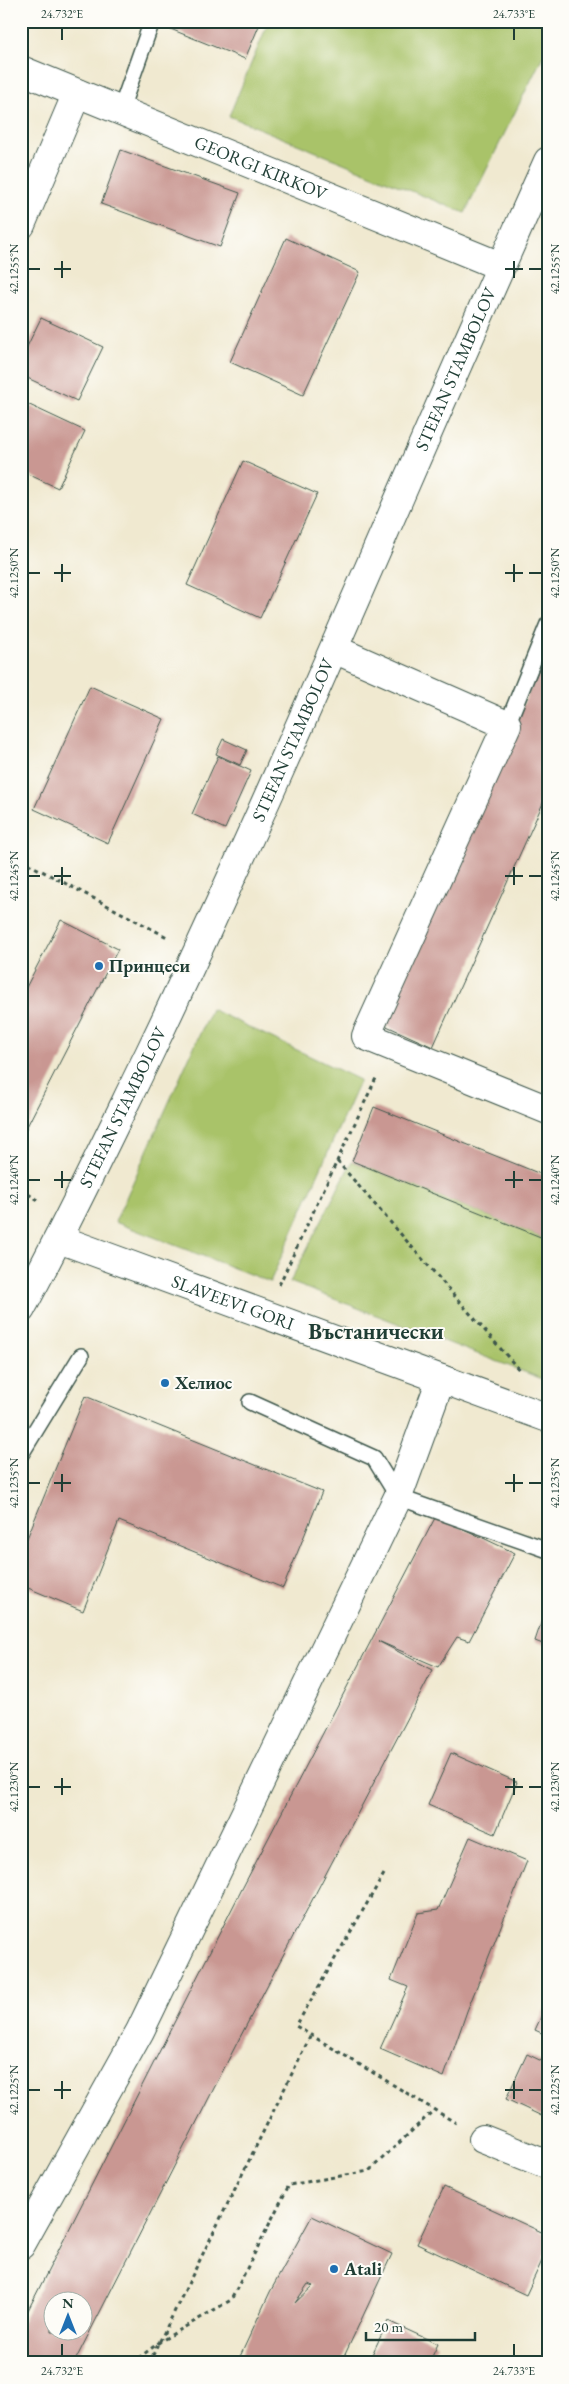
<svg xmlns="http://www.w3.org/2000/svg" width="569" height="2384" font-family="'EB Garamond',serif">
<rect width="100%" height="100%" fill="#fdfcf7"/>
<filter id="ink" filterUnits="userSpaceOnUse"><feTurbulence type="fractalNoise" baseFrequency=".02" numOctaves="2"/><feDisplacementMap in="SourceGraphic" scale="10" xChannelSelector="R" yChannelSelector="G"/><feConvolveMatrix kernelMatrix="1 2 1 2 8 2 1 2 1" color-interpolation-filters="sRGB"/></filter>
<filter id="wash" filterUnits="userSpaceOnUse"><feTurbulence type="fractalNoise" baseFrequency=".0096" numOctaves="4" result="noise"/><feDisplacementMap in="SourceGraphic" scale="20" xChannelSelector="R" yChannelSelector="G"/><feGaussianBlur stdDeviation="1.12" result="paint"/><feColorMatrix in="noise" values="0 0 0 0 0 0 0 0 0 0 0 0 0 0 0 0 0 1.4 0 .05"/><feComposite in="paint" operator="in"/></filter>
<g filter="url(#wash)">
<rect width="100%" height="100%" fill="#f0e9d0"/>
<path fill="#a9c369" stroke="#64804e" d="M 269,21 L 548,21 L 548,46 L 465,213 L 229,116 Z
M 211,1009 L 360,1080 L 270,1282 L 115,1222 Z
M 352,1161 L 548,1240 L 548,1381 L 290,1282 Z"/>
<g id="blocks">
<path fill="#c99792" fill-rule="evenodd" d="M 171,21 L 261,21 L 245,59 L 168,28 Z
M 121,150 L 240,193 L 220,247 L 101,204 Z
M 286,238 L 360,272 L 303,395 L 230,362 Z
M 41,318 L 103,347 L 77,401 L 21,375 L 21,359 Z
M 21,401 L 85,431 L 58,488 L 21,471 Z
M 243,461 L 317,494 L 260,618 L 187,585 Z
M 548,649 L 548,792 L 433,1047 L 380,1023 Z
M 90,686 L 164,719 L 108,843 L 34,809 Z
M 223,739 L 247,750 L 240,765 L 216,754 Z
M 218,756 L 251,771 L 225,829 L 192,814 Z
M 61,920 L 118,949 L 21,1138 L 21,997 Z
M 374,1107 L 548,1177 L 548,1240 L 352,1161 Z
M 85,1396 L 322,1492 L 283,1588 L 119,1521 L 83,1611 L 21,1585 L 21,1553 Z
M 436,1516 L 515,1553 L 469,1641 L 457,1637 L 438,1667 L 378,1641 L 433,1670 L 237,2043 L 74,2363 L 21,2363 L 21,2324 L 242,1889 ZM 52,2302 L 82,2302 L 82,2332 L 52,2332 Z
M 547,1605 L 548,1605 L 548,1646 L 535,1641 Z
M 451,1753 L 517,1782 L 495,1834 L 428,1805 Z
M 470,1837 L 527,1861 L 467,2011 L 444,2077 L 380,2049 L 408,1987 L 391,1980 L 418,1913 L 438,1910 Z
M 548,2002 L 548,2036 L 535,2030 Z
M 527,2054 L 548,2064 L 548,2119 L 506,2099 Z
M 444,2187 L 548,2235 L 548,2248 L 526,2295 L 417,2244 Z
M 312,2216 L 392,2254 L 341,2363 L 237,2363 L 270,2292 ZM 308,2284 L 313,2286 L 295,2303 Z
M 388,2321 L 438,2344 L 429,2363 L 368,2363 Z"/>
</g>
</g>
<g filter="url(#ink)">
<use href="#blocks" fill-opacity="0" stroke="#3e574b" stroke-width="1"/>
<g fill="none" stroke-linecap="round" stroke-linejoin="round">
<g stroke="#3e574b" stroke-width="18">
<path id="service" d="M 121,109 L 152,21
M 507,725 L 548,624
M 250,1402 L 374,1458 L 398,1497 L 548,1550
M 21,1454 L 81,1356"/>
</g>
<g stroke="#3e574b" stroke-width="30">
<g id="minor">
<path id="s1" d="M 21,70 L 500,266"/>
<path d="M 21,225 L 77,93"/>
<path d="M 334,649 L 507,725 L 366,1036 L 548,1110"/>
<path id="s2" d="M 59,1239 L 548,1418"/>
<path d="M 483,2139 L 548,2165"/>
<path d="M 21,2245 L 140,2031 L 398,1497 L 441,1379"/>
</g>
</g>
<g stroke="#3e574b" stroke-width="30">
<g id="tertiary">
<path id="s3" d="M 21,1309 C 67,1225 107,1140 149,1054 C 290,760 414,458 548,161"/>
</g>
</g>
<path stroke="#3e574b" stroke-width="3" stroke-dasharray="4 4" stroke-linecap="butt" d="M 21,860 L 169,938
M 337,1161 L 521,1372
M 21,1190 L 40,1201
M 279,1285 L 377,1076
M 384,1874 L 296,2026 L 456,2123
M 132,2363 L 161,2341 L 231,2300 L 289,2185 L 369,2171 L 434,2110
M 149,2363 L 311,2035"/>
<use href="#service" stroke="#fff" stroke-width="15"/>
<use href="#minor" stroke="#fff" stroke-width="28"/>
<use href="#tertiary" stroke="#fff" stroke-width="28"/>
</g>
</g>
<path fill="none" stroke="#1f3d34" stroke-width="2" d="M 62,28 L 62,40M 514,28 L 514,40M 62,261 L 62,278M 514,261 L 514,278M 28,269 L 40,269M 54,269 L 71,269M 505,269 L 523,269M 529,269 L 542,269M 62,564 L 62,582M 514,564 L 514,582M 28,573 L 40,573M 54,573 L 71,573M 505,573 L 523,573M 529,573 L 542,573M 62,867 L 62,885M 514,867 L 514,885M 28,876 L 40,876M 54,876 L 71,876M 505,876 L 523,876M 529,876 L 542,876M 62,1171 L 62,1188M 514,1171 L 514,1188M 28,1180 L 40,1180M 54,1180 L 71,1180M 505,1180 L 523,1180M 529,1180 L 542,1180M 62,1474 L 62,1492M 514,1474 L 514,1492M 28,1483 L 40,1483M 54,1483 L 71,1483M 505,1483 L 523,1483M 529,1483 L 542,1483M 62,1778 L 62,1795M 514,1778 L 514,1795M 28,1787 L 40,1787M 54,1787 L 71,1787M 505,1787 L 523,1787M 529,1787 L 542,1787M 62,2081 L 62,2099M 514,2081 L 514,2099M 28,2090 L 40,2090M 54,2090 L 71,2090M 505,2090 L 523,2090M 529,2090 L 542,2090M 62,2344 L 62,2356M 514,2344 L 514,2356"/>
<g fill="#1f6fb2" stroke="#fdfcf7" stroke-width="2">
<circle cx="99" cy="966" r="5"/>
<circle cx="165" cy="1383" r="5"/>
<circle cx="334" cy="2269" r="5"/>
</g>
<g text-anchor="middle" stroke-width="4" stroke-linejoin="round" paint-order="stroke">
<g font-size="18" fill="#1f3d34" stroke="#fdfcf7">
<text dy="6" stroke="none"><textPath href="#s1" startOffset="259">GEORGI KIRKOV</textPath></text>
<text dy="6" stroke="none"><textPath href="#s3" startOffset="1036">STEFAN STAMBOLOV</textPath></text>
<text dy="6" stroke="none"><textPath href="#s3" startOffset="631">STEFAN STAMBOLOV</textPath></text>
<text dy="6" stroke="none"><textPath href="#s3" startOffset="226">STEFAN STAMBOLOV</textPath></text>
<text dy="6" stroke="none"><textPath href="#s2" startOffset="185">SLAVEEVI GORI</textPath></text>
</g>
<g font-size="18" font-weight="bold" fill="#1f3d34" stroke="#fdfcf7" text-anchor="start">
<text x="109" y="972">Принцеси</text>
<text x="175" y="1389">Хелиос</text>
<text x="344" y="2275">Atali</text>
</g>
<g font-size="22" font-weight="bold" fill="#1f3d34" stroke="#fdfcf7">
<text x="376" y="1339">Въстанически</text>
</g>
</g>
<rect width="569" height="2384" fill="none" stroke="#fdfcf7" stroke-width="55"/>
<g transform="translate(68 2316)"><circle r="24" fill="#fdfcf7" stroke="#a4b0a9"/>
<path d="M0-4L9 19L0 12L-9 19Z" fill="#1f6fb2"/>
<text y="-8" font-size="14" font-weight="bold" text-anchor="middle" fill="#1f3d34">N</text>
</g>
<path d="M366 2332v8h109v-8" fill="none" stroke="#1f3d34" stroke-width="2.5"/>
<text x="374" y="2332" font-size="15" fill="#1f3d34" stroke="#fdfcf7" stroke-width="4" paint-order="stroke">20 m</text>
<rect x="28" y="28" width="514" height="2328" fill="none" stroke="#1f3d34" stroke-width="2"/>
<g font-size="12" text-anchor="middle" fill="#1f3d34">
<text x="62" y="18">24.732°E</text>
<text x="514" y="18">24.733°E</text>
<text transform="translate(14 269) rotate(-90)" y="4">42.1255°N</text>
<text transform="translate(555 269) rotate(-90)" y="4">42.1255°N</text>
<text transform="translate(14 573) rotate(-90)" y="4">42.1250°N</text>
<text transform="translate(555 573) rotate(-90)" y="4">42.1250°N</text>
<text transform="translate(14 876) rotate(-90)" y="4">42.1245°N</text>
<text transform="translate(555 876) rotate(-90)" y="4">42.1245°N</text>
<text transform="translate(14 1180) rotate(-90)" y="4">42.1240°N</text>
<text transform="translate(555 1180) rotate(-90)" y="4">42.1240°N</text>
<text transform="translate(14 1483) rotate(-90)" y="4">42.1235°N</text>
<text transform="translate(555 1483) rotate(-90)" y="4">42.1235°N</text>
<text transform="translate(14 1787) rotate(-90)" y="4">42.1230°N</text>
<text transform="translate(555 1787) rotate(-90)" y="4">42.1230°N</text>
<text transform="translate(14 2090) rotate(-90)" y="4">42.1225°N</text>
<text transform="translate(555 2090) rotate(-90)" y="4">42.1225°N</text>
<text x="62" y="2375">24.732°E</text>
<text x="514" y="2375">24.733°E</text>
</g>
</svg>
